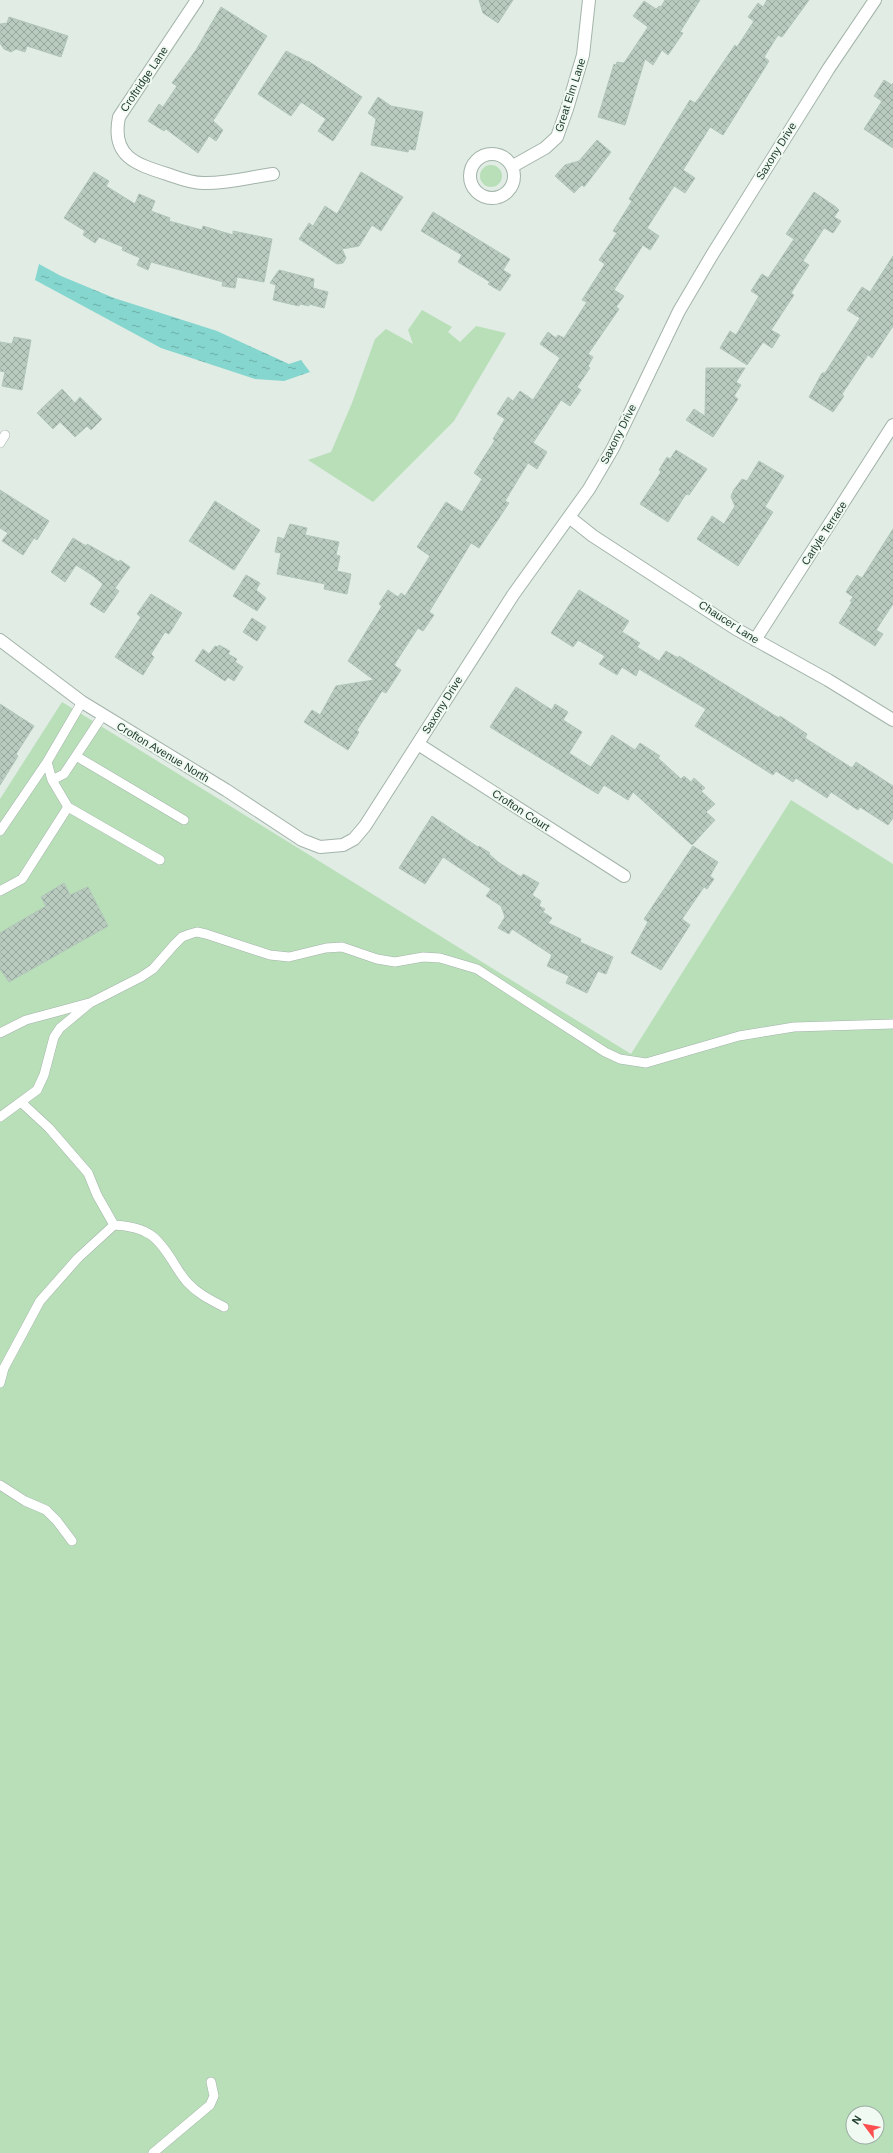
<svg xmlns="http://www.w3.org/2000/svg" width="893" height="2153" font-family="Arial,sans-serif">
<defs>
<pattern id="water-ripples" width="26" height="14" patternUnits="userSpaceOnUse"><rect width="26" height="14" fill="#84d6ce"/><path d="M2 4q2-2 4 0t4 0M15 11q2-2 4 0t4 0" fill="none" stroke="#6cafa8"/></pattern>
<pattern id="building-cross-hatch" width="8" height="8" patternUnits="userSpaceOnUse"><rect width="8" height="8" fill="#b9cabf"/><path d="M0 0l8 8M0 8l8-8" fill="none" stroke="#96a59c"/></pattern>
</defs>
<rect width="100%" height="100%" fill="#e0ece4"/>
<path fill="#b8dfb8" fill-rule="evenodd" d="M480 176a11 11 0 1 1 22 0a11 11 0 1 1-22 0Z
M 422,310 L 452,327 L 448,332 L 460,342 L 476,326 L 506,333 L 454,421 L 373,502 L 308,460 L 331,452 L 352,403 L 375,339 L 386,329 L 413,344 L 408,330 Z
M 62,702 L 631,1054 L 791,800 L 893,864 L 893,2153 L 0,2153 L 0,799 ZM 853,2113 L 877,2113 L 877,2137 L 853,2137 Z"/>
<path fill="url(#water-ripples)" d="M 39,264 L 61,276 L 114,298 L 217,331 L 289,364 L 301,360 L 310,372 L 284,381 L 255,379 L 161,348 L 35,280 Z"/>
<path fill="url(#building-cross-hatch)" stroke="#b2c6b9" d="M 479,0 L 513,0 L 498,23 L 483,13 Z
M 665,0 L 700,0 L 680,32 L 683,33 L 668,55 L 662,50 L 653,65 L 645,59 L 625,125 L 598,117 L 614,64 L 616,65 L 617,62 L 624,63 L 648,27 L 633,16 L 644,1 L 656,9 L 659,6 L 661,7 Z
M 767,0 L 809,0 L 782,37 L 778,35 L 764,57 L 769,61 L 723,135 L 710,127 L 683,170 L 695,178 L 685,193 L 674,186 L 647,228 L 659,236 L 650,250 L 643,245 L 614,290 L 624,296 L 616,307 L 619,309 L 588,354 L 593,357 L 588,366 L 590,368 L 577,387 L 581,390 L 570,406 L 561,400 L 533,443 L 547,452 L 537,469 L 528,463 L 505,501 L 509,503 L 479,548 L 471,543 L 429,612 L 434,615 L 423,631 L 418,628 L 394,665 L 401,670 L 386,693 L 382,691 L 357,730 L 359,732 L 348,750 L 304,722 L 312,710 L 320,715 L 336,686 L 374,680 L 348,661 L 382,606 L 379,604 L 388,590 L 398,597 L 401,593 L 405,596 L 430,556 L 417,547 L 446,502 L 462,512 L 482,479 L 474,473 L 495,440 L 493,439 L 505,419 L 497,414 L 508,397 L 513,401 L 520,391 L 533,400 L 560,358 L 540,344 L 548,332 L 556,338 L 558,335 L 564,338 L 587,302 L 582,300 L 605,264 L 599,260 L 617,233 L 613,231 L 632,201 L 629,199 L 690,100 L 695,103 L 699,98 L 735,45 L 737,47 L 754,21 L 748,17 L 758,3 L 763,7 Z
M 221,7 L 267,36 L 213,121 L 223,130 L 216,141 L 209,136 L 198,153 L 166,129 L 164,131 L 148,121 L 159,104 L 163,107 L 177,86 L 172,83 L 196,50 Z
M 9,17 L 68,36 L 61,57 L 27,46 L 25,52 L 16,49 L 11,52 L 4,49 L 0,43 L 0,24 L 7,23 Z
M 286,51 L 308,62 L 308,61 L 362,97 L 333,141 L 318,131 L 326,119 L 301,102 L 291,116 L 258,94 Z
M 884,80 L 892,85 L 893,83 L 893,148 L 864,129 L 882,101 L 874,96 Z
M 378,97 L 391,106 L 423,112 L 415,150 L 409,149 L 408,152 L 371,145 L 376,119 L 368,113 Z
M 597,140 L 611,152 L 584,187 L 582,185 L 574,193 L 555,176 L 565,165 L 579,161 Z
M 94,172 L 109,181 L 106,186 L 135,204 L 139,194 L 155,201 L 151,211 L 170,218 L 169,221 L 202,230 L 203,226 L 233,235 L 233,231 L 272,239 L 264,282 L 237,277 L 235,288 L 222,286 L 223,282 L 151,262 L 148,270 L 137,265 L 140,258 L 122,250 L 123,247 L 99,237 L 95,243 L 83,235 L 85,231 L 64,218 Z
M 361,172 L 403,197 L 381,231 L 372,225 L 359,246 L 342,249 L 346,258 L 343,263 L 337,264 L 299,239 L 309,223 L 313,226 L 325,206 L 337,214 Z
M 814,192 L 836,207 L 839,210 L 834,217 L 841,221 L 833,233 L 824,228 L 803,261 L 809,265 L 791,293 L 794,295 L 771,330 L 780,335 L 772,348 L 763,342 L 747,365 L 720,348 L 730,331 L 736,335 L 759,296 L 751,291 L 762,274 L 768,278 L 794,239 L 786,234 Z
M 433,212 L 510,259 L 503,270 L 511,275 L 500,291 L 488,284 L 490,282 L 458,262 L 462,255 L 421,231 Z
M 893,256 L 893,326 L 872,358 L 868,355 L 842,394 L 844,396 L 833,412 L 809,397 L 822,373 L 825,373 L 860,318 L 847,310 L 862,287 L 870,292 Z
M 279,270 L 314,279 L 313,288 L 328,292 L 324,308 L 309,304 L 309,306 L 300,304 L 299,306 L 273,300 L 276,285 L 270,283 Z
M 14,337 L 31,340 L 22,390 L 2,386 L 5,372 L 0,371 L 0,342 L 12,344 Z
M 706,368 L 745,368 L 736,382 L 741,385 L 734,396 L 738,399 L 713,437 L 686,420 L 694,409 L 705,416 Z
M 62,389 L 75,403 L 80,397 L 102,419 L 91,430 L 87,426 L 75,437 L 60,422 L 53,429 L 37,413 Z
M 676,450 L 707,469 L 689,495 L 686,494 L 668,522 L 640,504 L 661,472 L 659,470 L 667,457 L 670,459 Z
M 759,461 L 784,476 L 765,507 L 773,512 L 738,566 L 697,539 L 712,516 L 724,524 L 735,506 L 731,497 L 733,491 L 742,479 L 747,481 Z
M 0,490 L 49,521 L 37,540 L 34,538 L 23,555 L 2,541 L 8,533 L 0,528 Z
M 215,501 L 260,530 L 234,570 L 189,541 Z
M 290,524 L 307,528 L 305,535 L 339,542 L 336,555 L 340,556 L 337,571 L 351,574 L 347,594 L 324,589 L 325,584 L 277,574 L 281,553 L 275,552 L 278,537 L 284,539 Z
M 893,529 L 893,604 L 876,630 L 883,634 L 875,646 L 839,623 L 852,602 L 850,601 L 853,597 L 846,592 L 857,575 L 862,578 Z
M 73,538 L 86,546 L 87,544 L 119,562 L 120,560 L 130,567 L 115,588 L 119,591 L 104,613 L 90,604 L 103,584 L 92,575 L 76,565 L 65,582 L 51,572 Z
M 246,575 L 260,583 L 256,590 L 266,598 L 257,611 L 233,596 Z
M 579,590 L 629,621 L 622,632 L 640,643 L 637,647 L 659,661 L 666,651 L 678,658 L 679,656 L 779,718 L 780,716 L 807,734 L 805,738 L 852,768 L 856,762 L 893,786 L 893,818 L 888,825 L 860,807 L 858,810 L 831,792 L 827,798 L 796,778 L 793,782 L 776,771 L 773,775 L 695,726 L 706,709 L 639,669 L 636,676 L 622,667 L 617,675 L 599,664 L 605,656 L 578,640 L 573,647 L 551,633 Z
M 151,594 L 182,613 L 169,634 L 165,632 L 151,654 L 154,657 L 143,675 L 115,657 L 141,617 L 137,614 Z
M 252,618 L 266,627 L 257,641 L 243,632 Z
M 219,645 L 230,651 L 228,654 L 237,659 L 235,662 L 243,667 L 234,681 L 228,677 L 225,681 L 195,661 L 203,649 L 209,654 L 215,646 L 218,647 Z
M 516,687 L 552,710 L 555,704 L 568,712 L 563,720 L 582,732 L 569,753 L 591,767 L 612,735 L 635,750 L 640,743 L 660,756 L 658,758 L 681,779 L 684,776 L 691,782 L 694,778 L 705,788 L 701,791 L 715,804 L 706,812 L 715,820 L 692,845 L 633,792 L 628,800 L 604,785 L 598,794 L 490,727 Z
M 0,704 L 34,726 L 16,754 L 18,756 L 0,785 Z
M 432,816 L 478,847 L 479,846 L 490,853 L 489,854 L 498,862 L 521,877 L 523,874 L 539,883 L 532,895 L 541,901 L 539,906 L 545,909 L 543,912 L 552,918 L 548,923 L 581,939 L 580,942 L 613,957 L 606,974 L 598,971 L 587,993 L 566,983 L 569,976 L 547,966 L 552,955 L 512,929 L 509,934 L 498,928 L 505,917 L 501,906 L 486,896 L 491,889 L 443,857 L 425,884 L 399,868 Z
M 693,846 L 718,862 L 710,876 L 714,879 L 707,889 L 704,887 L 682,919 L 690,925 L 661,970 L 631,953 L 648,922 L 644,919 Z
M 64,883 L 70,895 L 88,887 L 108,926 L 9,982 L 0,969 L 0,933 L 46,906 L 41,897 Z"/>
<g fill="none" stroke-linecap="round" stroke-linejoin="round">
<g stroke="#a3b4aa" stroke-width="10">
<path id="service" d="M 0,443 L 5,435
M 76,756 L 184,820
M 47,762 L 52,780 L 68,807 L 160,860
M 52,780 L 64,774 L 103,715
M 0,831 L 47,762 L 82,702
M 0,891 L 22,879 L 68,807
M 0,1033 L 26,1020 L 89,1003
M 0,1117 L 37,1090 L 44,1075 L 54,1037 L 60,1028 L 90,1003 L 141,977 L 153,969 L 174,945 L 182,937 L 190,934 L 197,932 L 206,934 L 270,955 L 289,957 L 326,948 L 342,947 L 377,959 L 395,962 L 423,957 L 440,958 L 477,969 L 605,1052 L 620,1059 L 646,1063 L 739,1036 L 794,1027 L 893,1024
M 114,1225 C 149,1227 158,1237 175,1265 C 179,1271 183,1278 188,1283 C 198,1294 211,1300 224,1307
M 0,1383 L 4,1368 L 40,1301 L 78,1258 L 114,1225 L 97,1195 L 88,1173 L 49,1128 L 22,1103
M 0,1485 L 25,1501 L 46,1510 L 57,1521 L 72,1541
M 153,2153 L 210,2105 L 214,2096 L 211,2082"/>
</g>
<g stroke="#a3b4aa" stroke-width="14">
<path id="minor" d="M 197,0 L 119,117 C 111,156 135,164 167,174 C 179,178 190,183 203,183 C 226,184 250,177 273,174
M470 176a22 22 0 1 1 44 0a22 22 0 1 1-44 0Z
M 513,166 L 545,148 L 557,137 L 567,109 L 583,55 L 589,0
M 569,517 L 593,536 L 736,629 L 828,680 L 893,720
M 0,640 L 82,702 L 226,790 L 302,840 L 320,847 L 343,845 L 354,839 L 365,826 L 513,595 L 589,489 L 613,448 L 679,311 L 712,255 L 829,68 L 875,0
M 755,640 L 893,425
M 418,744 L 624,876"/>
</g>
<use href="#service" stroke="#fff" stroke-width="9"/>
<use href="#minor" stroke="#fff" stroke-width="12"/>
</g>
<g text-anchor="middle" stroke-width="4" stroke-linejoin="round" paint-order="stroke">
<g font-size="11" fill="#203e2e" stroke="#f1f9f3">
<text transform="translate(144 79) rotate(-56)" y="4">Croftridge Lane</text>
<text transform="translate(570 95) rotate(-72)" y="4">Great Elm Lane</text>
<text transform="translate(776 151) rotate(-58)" y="4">Saxony Drive</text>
<text transform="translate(618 434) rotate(-63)" y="4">Saxony Drive</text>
<text transform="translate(824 533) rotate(-57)" y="4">Carlyle Terrace</text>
<text transform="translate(729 622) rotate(33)" y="4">Chaucer Lane</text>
<text transform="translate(442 705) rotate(-58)" y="4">Saxony Drive</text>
<text transform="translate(163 752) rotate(31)" y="4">Crofton Avenue North</text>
<text transform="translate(521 810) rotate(33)" y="4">Crofton Court</text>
</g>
</g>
<g transform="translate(865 2125) rotate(302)"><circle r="19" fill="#f1f9f3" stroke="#9daea4"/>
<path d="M0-3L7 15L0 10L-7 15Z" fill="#fc4f4f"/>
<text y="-6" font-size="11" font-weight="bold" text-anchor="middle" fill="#203e2e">N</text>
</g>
</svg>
